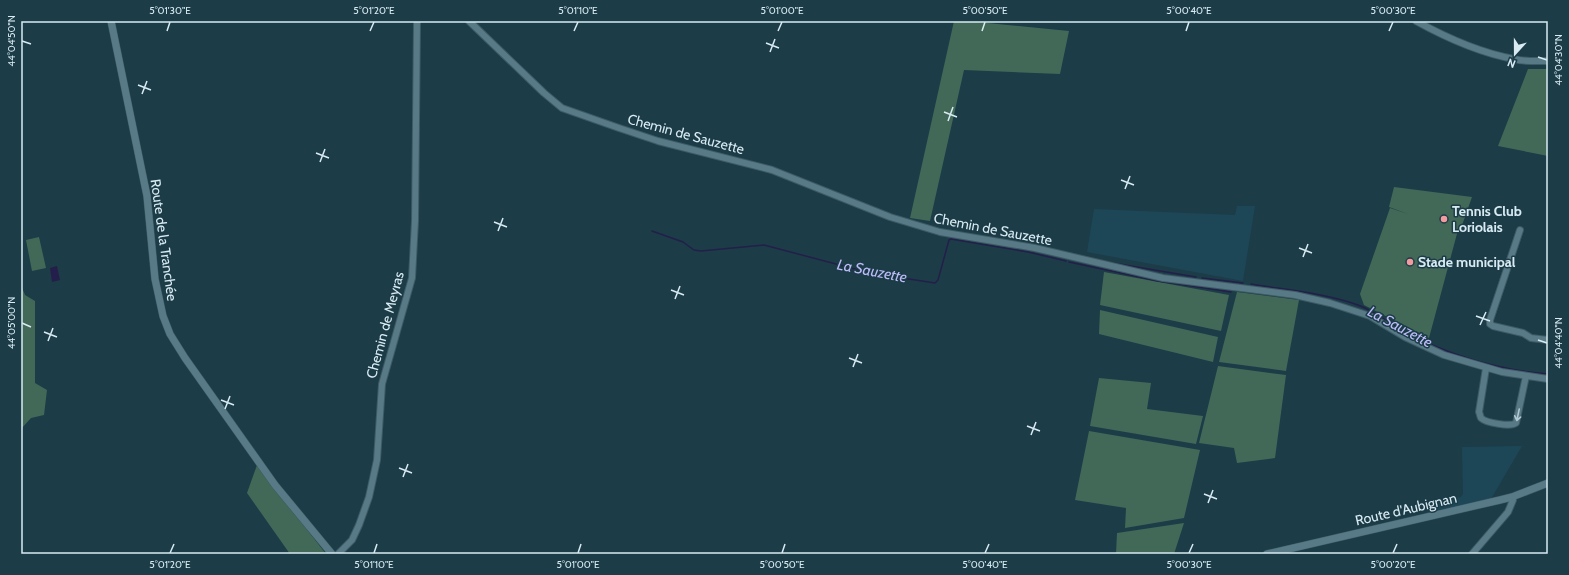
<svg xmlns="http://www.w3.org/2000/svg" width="1569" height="575" font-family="Cabin,sans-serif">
<rect width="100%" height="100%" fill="#1c3c48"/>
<path fill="#1d4757" d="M 1237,206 L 1255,206 L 1243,281 L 1087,252 L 1094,209 L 1235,215 Z
M 1522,446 L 1491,499 L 1429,512 L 1427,503 L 1461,497 L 1463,494 L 1462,447 Z"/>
<path fill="#426957" d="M 954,21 L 967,21 L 1069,31 L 1060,74 L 964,70 L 930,221 L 910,218 Z
M 1528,69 L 1548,69 L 1548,156 L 1498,146 Z
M 1394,187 L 1472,197 L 1460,231 L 1458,230 L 1429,338 L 1364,305 L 1360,294 L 1390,208 L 1408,214 L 1389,207 Z
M 39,237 L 46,268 L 32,271 L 26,240 Z
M 1104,272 L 1229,295 L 1221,331 L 1100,305 Z
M 21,285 L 25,295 L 35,301 L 35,383 L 47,390 L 44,415 L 31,418 L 21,429 Z
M 1237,292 L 1299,300 L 1286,371 L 1219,362 Z
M 1100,310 L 1218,337 L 1213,362 L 1099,334 Z
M 1218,366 L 1286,375 L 1275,458 L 1237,463 L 1234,448 L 1199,443 Z
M 1099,378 L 1151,383 L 1147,409 L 1203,416 L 1196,444 L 1090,426 Z
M 1089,431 L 1200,450 L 1184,518 L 1125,528 L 1126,508 L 1075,500 Z
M 257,465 L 326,554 L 290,554 L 247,493 Z
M 1184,523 L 1174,554 L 1116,554 L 1117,533 Z"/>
<path fill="#241f4a" d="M 57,266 L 60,280 L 52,282 L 50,268 Z"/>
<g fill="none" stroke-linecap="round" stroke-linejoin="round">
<path stroke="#241f4a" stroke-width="1.5" d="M 652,231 L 683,242 L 694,250 L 701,251 L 764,245 L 870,273 L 935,283 L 938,280 L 949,240 L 951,239 L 1028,252 L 1066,261
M 1069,262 L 1158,281 L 1231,292
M 1107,262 L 1196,277
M 1202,278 L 1243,283
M 1251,284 C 1286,290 1324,293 1358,305 C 1375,311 1388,323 1403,331 C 1447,355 1499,370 1548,374"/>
<g stroke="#3d5b65" stroke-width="8">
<path id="minor" d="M 469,21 L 544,93 L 562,108 L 619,128 L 658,141 L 772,170 L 890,217 L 940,232 L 1035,248 L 1163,278 L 1295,295 L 1330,303 L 1370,316 L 1405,337 L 1444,355 L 1502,372 L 1548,379
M 1416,21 C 1445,37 1481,53 1514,59 C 1525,62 1537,61 1548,61
M 1520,230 L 1490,320 L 1490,324 L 1493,326 L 1523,333 L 1531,338 L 1548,340
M 1486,368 L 1479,412 C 1480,414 1480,416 1481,418 C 1486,423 1511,427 1516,423 L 1526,376
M 338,554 L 352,540 L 359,525 L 369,497 L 377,460 L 382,384 L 412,278 L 415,221 L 417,21
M 1472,554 L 1508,512 L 1513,500 L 1512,497"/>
</g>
<g stroke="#3d5b65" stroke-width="8">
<path id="tertiary" d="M 111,21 L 147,196 L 155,279 L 163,316 L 170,334 L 185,358 L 275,485 L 332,554
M 1267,554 L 1500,500 L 1512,497 L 1548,483"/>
</g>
<use href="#minor" stroke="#587a87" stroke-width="6"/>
<use href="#tertiary" stroke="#587a87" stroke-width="7"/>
</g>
<defs><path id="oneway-shaft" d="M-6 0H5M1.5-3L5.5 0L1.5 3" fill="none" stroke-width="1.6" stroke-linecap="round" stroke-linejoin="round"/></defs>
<use stroke="#b2c9d2" href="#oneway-shaft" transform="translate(1518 415) rotate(102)"/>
<path fill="none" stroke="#d9ebf2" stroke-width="1.5" d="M 167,31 L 170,22M 370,31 L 374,22M 574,31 L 578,22M 778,31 L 782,22M 982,31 L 985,22M 1186,31 L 1189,22M 1389,31 L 1393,22M 22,41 L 31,44M 766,43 L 779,48M 770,52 L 775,39M 1538,57 L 1547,60M 138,85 L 151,90M 142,94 L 147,81M 944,112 L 957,117M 948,121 L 953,107M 316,153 L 329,158M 320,162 L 325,149M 1121,180 L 1134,185M 1125,189 L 1130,176M 494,222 L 507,227M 498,231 L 503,218M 1299,248 L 1312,253M 1303,257 L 1308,244M 671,290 L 684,295M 675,299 L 680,286M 1476,316 L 1490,321M 22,323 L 31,327M 1480,325 L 1486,312M 44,332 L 57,337M 1538,340 L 1547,343M 48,341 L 53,328M 849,358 L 862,363M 853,367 L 858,354M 221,400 L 234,405M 225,409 L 230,396M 1027,426 L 1040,431M 1031,435 L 1036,422M 399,468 L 412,473M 403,477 L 408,464M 1204,494 L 1217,499M 1208,503 L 1213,490M 170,553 L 174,544M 374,553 L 377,544M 578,553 L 581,544M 782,553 L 785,544M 985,553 L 989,544M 1189,553 L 1193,544M 1393,553 L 1397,544"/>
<g fill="#f49b9f" stroke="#1c3c48" stroke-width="1.5">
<circle cx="1444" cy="219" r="4"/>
<circle cx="1410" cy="262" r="4"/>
</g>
<g text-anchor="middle" stroke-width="3" stroke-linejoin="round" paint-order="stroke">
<g font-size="14" fill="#d9ebf2" stroke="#1c3c48">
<text transform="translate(686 134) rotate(15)" y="5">Chemin de Sauzette</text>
<text transform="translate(993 229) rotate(11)" y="5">Chemin de Sauzette</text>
<text transform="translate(164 240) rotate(82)" y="5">Route de la Tranchée</text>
<text transform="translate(385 325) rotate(-75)" y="5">Chemin de Meyras</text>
<text transform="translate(1406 509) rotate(-13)" y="5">Route d'Aubignan</text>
</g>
<g font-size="14" font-weight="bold" fill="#d9ebf2" stroke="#1c3c48" text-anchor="start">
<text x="1452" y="216">Tennis Club<tspan x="1452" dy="16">Loriolais</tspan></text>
<text x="1418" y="267">Stade municipal</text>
</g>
<g font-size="15" font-style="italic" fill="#bdbcf9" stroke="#1c3c48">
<text transform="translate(872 271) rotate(11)" y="5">La Sauzette</text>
<text transform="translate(1400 327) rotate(28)" y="5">La Sauzette</text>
</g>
</g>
<rect width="1569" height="575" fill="none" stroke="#1c3c48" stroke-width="44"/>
<g transform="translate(1515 54) rotate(201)" stroke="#1c3c48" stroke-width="3" paint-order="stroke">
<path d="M0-3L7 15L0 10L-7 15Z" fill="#d9ebf2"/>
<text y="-6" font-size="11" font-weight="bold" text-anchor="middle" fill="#d9ebf2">N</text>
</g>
<rect x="22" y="22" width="1525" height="531" fill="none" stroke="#d9ebf2" stroke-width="1.5"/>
<g font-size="10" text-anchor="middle" fill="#d9ebf2">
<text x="170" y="14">5°01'30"E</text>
<text x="374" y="14">5°01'20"E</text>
<text x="578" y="14">5°01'10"E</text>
<text x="782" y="14">5°01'00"E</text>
<text x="985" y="14">5°00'50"E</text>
<text x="1189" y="14">5°00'40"E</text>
<text x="1393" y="14">5°00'30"E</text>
<text transform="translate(11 41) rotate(-90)" y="4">44°04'50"N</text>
<text transform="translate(1558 60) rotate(-90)" y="4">44°04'30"N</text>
<text transform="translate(11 323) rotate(-90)" y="4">44°05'00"N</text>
<text transform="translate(1558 343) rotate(-90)" y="4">44°04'40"N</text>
<text x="170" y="568">5°01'20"E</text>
<text x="374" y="568">5°01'10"E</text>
<text x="578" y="568">5°01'00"E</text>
<text x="782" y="568">5°00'50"E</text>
<text x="985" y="568">5°00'40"E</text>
<text x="1189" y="568">5°00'30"E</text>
<text x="1393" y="568">5°00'20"E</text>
</g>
</svg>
